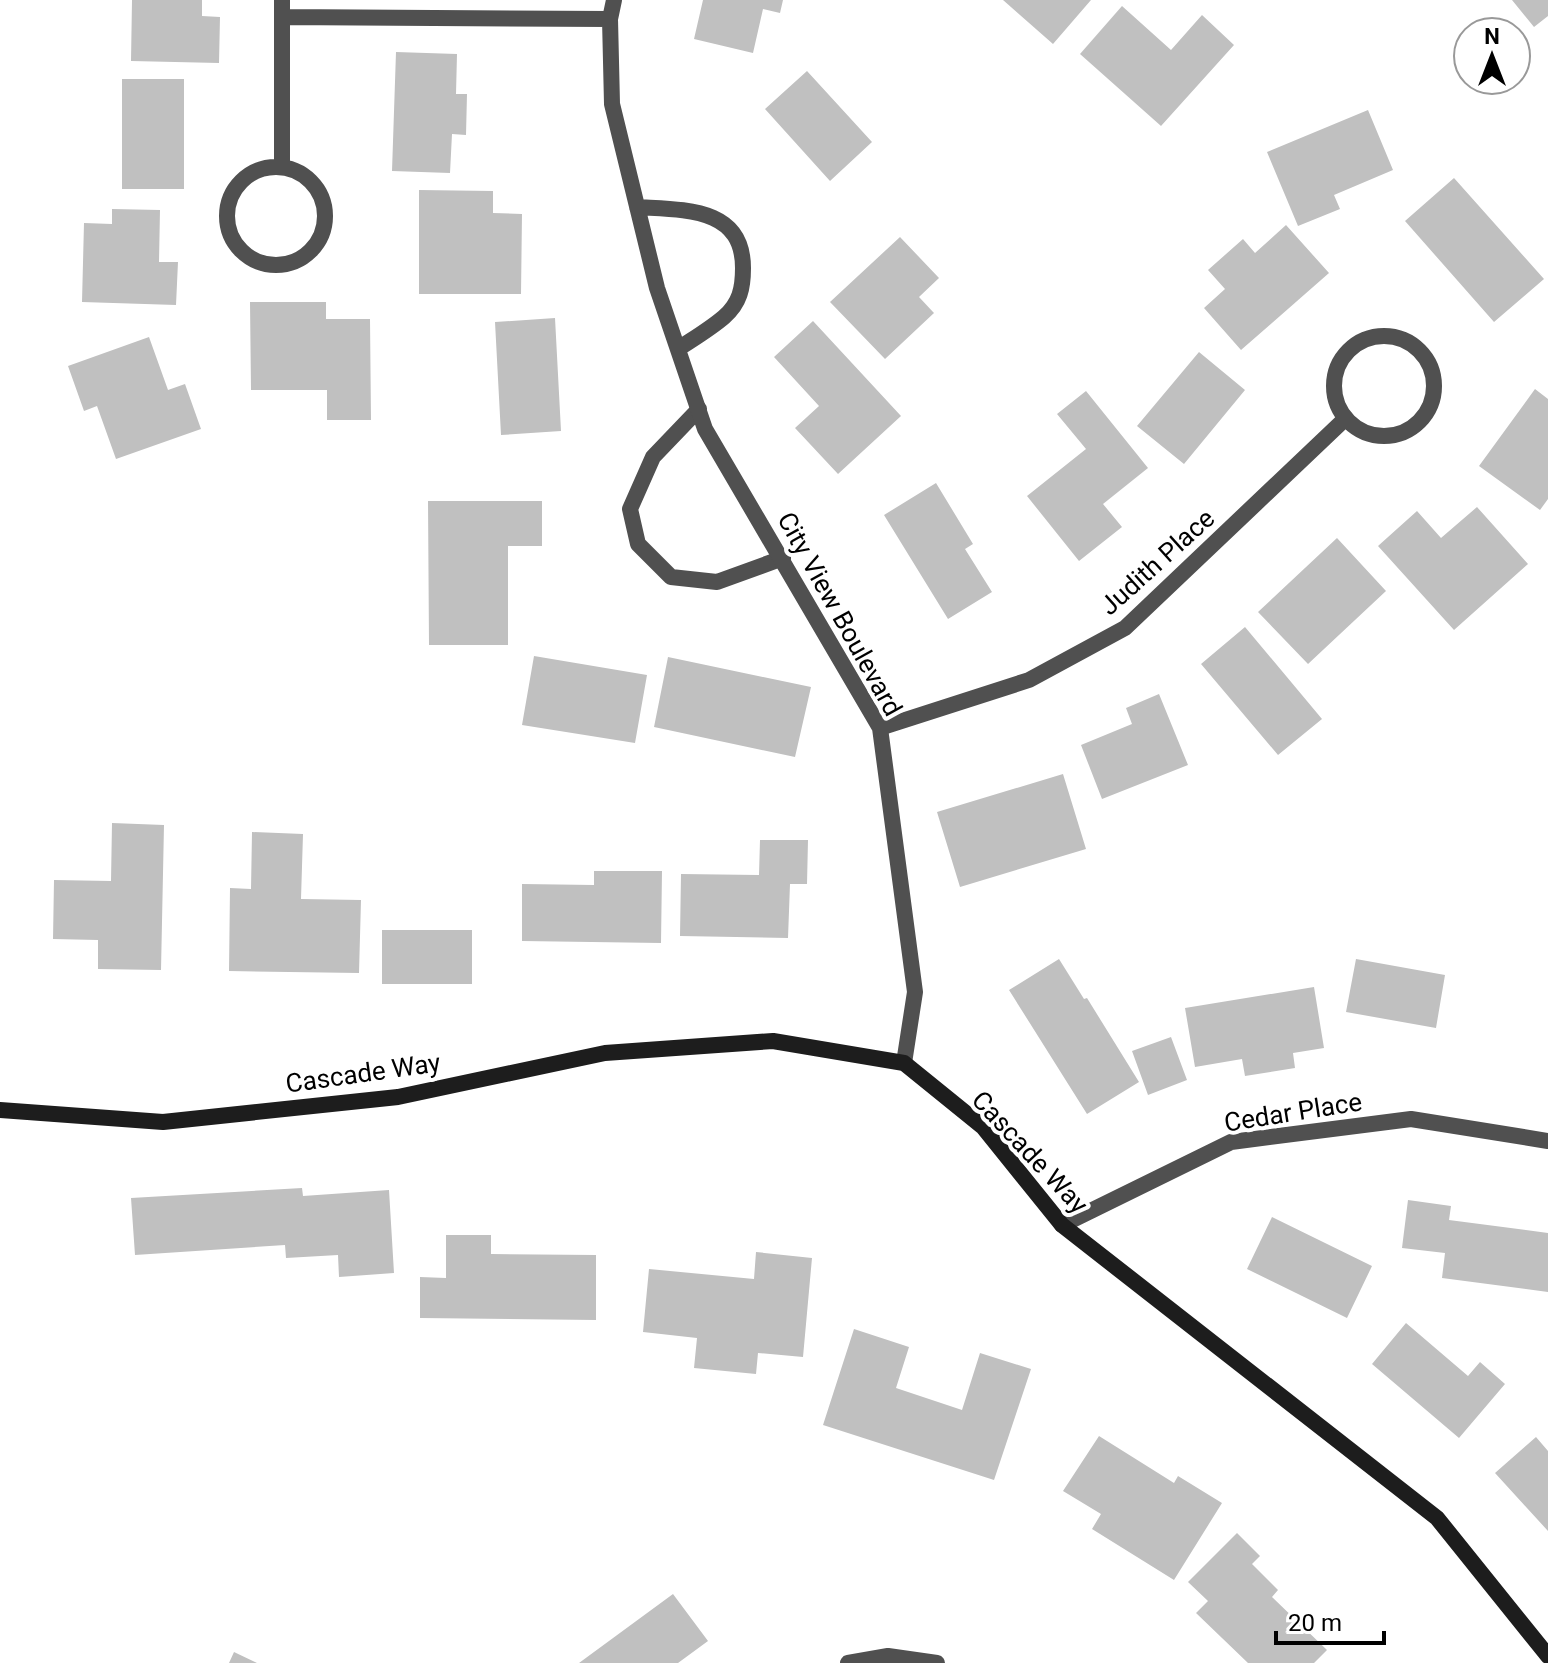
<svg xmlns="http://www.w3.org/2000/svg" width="1548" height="1663" font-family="Roboto,sans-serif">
<rect width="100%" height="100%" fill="#fff"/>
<path fill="#c0c0c0" d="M 132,0 L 202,0 L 202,16 L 220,17 L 219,63 L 131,61 Z
M 703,0 L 783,0 L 780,13 L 763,9 L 753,53 L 694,39 Z
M 1003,0 L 1091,0 L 1053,44 Z
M 1512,0 L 1548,0 L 1548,16 L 1534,27 Z
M 1122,6 L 1171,50 L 1202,15 L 1234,45 L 1161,126 L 1080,54 Z
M 396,52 L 457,54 L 456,94 L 467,94 L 466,135 L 452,134 L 450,173 L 392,171 Z
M 807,71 L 872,142 L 830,181 L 765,109 Z
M 122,79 L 184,79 L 184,189 L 122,189 Z
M 1368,110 L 1393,170 L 1334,195 L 1340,209 L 1298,226 L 1267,152 Z
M 1454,178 L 1544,279 L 1494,322 L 1405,221 Z
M 419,190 L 493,191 L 493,213 L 522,214 L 521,294 L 419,294 Z
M 112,209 L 160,210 L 159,262 L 178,262 L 176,305 L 82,302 L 84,223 L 112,224 Z
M 1286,225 L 1329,273 L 1241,350 L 1204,308 L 1225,289 L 1208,270 L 1243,239 L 1255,253 Z
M 900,237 L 939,278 L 919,297 L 934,313 L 885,359 L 830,302 Z
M 250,302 L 326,302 L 326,319 L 370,319 L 371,420 L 327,420 L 327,390 L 251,390 Z
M 555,318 L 561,431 L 501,435 L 495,322 Z
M 813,321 L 901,416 L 838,474 L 795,428 L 819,406 L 774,357 Z
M 149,337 L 168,390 L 185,384 L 201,429 L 116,459 L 97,406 L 84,411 L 68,366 Z
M 1199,352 L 1245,390 L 1184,464 L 1137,426 Z
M 1535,389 L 1548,399 L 1548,499 L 1540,510 L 1479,466 Z
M 1086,391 L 1148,468 L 1103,504 L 1122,527 L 1079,561 L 1027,496 L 1086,449 L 1057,414 Z
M 936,483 L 973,544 L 965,549 L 992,592 L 948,619 L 884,515 Z
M 428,501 L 542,501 L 542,546 L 508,546 L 508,645 L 429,645 Z
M 1477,507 L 1528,564 L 1454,630 L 1378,546 L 1417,511 L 1441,538 Z
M 1337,538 L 1386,591 L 1308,664 L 1258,612 Z
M 1245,627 L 1322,719 L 1278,755 L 1201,664 Z
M 534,656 L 647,675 L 635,743 L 522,725 Z
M 668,657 L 811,687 L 795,757 L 654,727 Z
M 1159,694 L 1188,765 L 1102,799 L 1081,745 L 1132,724 L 1126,708 Z
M 1063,774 L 1086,849 L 960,887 L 937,812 Z
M 112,823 L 164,825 L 161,970 L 98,969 L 98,940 L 53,939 L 54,880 L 111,881 Z
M 252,832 L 303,834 L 301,899 L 361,900 L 359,973 L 229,971 L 230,888 L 251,889 Z
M 760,840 L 808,840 L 807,884 L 790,884 L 788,938 L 680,936 L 681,874 L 759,875 Z
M 594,871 L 662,871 L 661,943 L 522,941 L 522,884 L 594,885 Z
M 382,930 L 472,930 L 472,984 L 382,984 Z
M 1059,959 L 1084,999 L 1087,998 L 1139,1082 L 1087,1114 L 1009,990 Z
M 1356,959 L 1445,975 L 1436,1028 L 1346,1012 Z
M 1314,987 L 1324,1048 L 1293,1053 L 1295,1068 L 1245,1076 L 1242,1059 L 1195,1067 L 1185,1008 Z
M 1171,1037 L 1187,1080 L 1148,1095 L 1132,1051 Z
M 302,1188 L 303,1196 L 389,1190 L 394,1273 L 339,1277 L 338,1255 L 286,1258 L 285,1245 L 135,1255 L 131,1198 Z
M 1408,1200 L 1451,1206 L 1449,1220 L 1548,1233 L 1548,1292 L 1442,1278 L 1445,1253 L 1402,1248 Z
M 1272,1217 L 1372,1266 L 1347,1318 L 1247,1269 Z
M 446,1235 L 491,1235 L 491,1254 L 596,1255 L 596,1320 L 420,1318 L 420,1277 L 446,1278 Z
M 756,1252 L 812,1258 L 803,1357 L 758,1353 L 756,1374 L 694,1368 L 697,1338 L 643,1332 L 649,1269 L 754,1279 Z
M 1406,1323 L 1468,1376 L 1480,1362 L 1505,1384 L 1459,1438 L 1372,1364 Z
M 854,1329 L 909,1347 L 896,1388 L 962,1410 L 980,1353 L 1031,1369 L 994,1480 L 823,1425 Z
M 1099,1436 L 1174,1483 L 1178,1476 L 1222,1503 L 1174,1580 L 1092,1529 L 1101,1514 L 1063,1491 Z
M 1536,1437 L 1548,1451 L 1548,1531 L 1495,1473 Z
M 1237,1533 L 1260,1556 L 1252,1564 L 1278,1590 L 1272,1597 L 1327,1650 L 1314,1663 L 1248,1663 L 1196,1613 L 1208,1601 L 1188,1582 Z
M 673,1594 L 708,1641 L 678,1663 L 579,1663 Z
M 234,1652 L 257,1663 L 229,1663 Z"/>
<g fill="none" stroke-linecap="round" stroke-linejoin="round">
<path stroke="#505050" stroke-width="16" d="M 699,409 L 653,457 L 630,509 L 638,544 L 671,577 L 717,582 L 783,558"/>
<path stroke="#505050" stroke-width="16" d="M 614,0 L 610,19 L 612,104 L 657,288 L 705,429 L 880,728 L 915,992 L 904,1063
M 282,17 L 610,19
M 282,167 L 282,0
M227 216a49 49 0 1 1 98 0a49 49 0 1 1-98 0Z
M 637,207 C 684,210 743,207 743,268 C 743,288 740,303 724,317 C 710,329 693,339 678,349
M1334 386a50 50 0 1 1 100 0a50 50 0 1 1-100 0Z
M 880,728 L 1029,680 L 1125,628 L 1346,418
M 1062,1225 L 1231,1142 L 1411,1119 L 1548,1141
M 848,1663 L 888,1656 L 937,1663"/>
<path stroke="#1d1d1d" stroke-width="16" d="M 0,1110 L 163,1122 L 398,1097 L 605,1053 L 773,1041 L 904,1063 L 983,1127 L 1062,1225 L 1437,1518 L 1548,1656"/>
</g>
<g text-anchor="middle" stroke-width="8" stroke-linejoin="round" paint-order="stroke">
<g font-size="26" fill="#000" stroke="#fff">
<text transform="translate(1157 562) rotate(-42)" y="9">Judith Place</text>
<text transform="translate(840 614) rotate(61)" y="9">City View Boulevard</text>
<text transform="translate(363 1073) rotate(-8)" y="9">Cascade Way</text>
<text transform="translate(1293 1112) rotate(-9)" y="9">Cedar Place</text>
<text transform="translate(1030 1152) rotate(47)" y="9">Cascade Way</text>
</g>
</g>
<g transform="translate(1492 56)"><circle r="38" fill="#ffffff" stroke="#999999" stroke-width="2"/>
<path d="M0-6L14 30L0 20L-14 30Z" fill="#000000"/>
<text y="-12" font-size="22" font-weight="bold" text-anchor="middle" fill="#000000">N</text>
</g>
<path d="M1276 1631v12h108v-12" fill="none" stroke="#000000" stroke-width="4"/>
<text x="1288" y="1631" font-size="24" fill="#000000" stroke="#ffffff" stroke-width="6" paint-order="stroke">20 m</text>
</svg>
